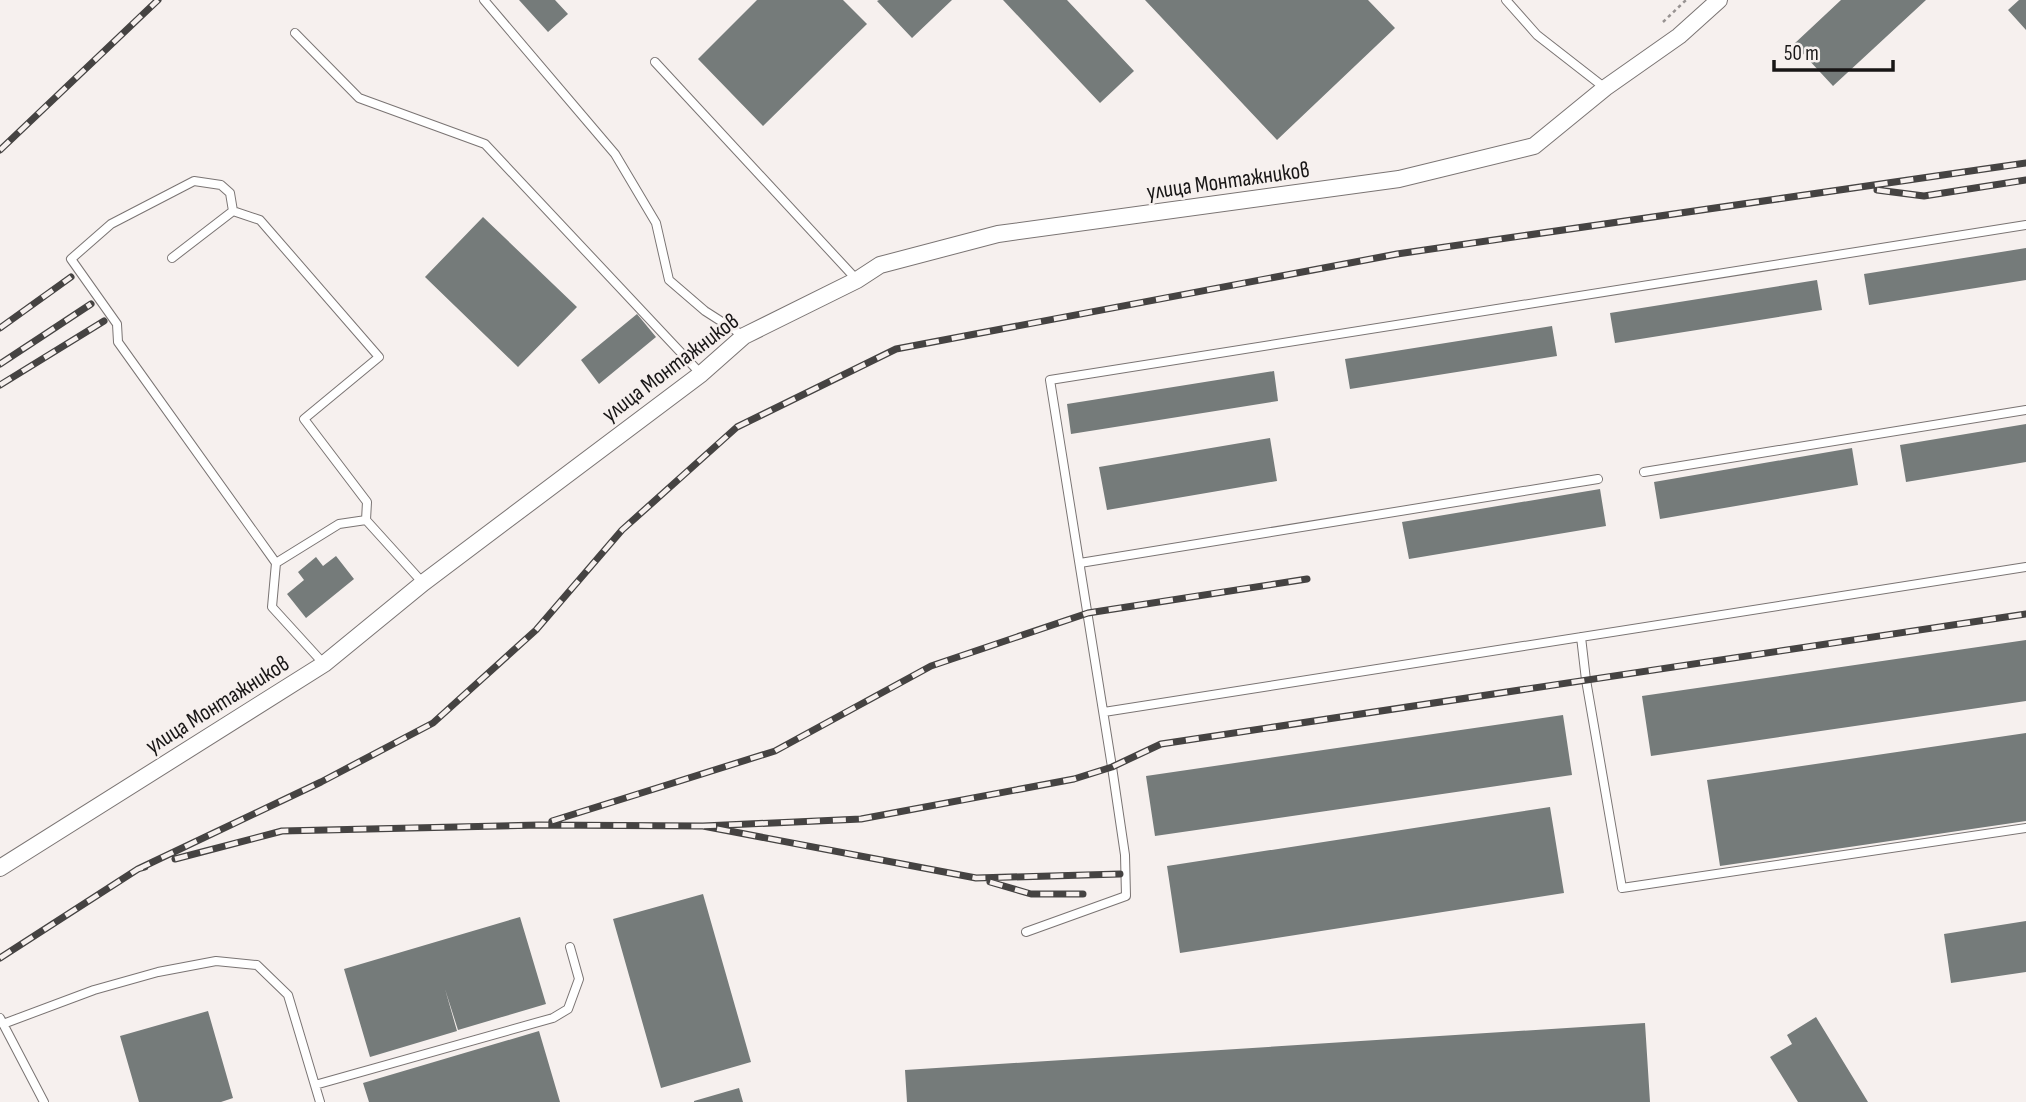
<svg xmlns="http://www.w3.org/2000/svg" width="2026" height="1102" font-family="'Sofia Sans Condensed',sans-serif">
<rect width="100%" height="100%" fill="#f6f0ee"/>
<path fill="#757b7a" d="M 519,0 L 555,0 L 568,14 L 548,32 Z
M 757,0 L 843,0 L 867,24 L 763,126 L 698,59 Z
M 879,0 L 952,0 L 912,38 L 877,1 Z
M 1003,0 L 1067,0 L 1134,71 L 1100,103 Z
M 1145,0 L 1368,0 L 1395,28 L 1277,140 Z
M 1841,0 L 1926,0 L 1833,86 L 1794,44 Z
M 2019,0 L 2026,0 L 2026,30 L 2008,10 Z
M 483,217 L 577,307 L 518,367 L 425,277 Z
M 2026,248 L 2026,280 L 1869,305 L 1864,274 Z
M 1817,280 L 1822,310 L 1615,343 L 1610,313 Z
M 637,314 L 656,337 L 599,384 L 581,360 Z
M 1552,326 L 1557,356 L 1350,389 L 1345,359 Z
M 1274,371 L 1278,401 L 1071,434 L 1067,404 Z
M 2026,424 L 2026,462 L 1906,482 L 1900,445 Z
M 1270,438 L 1277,481 L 1107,510 L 1099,467 Z
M 1852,448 L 1858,485 L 1660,519 L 1654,482 Z
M 1600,489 L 1606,526 L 1409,559 L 1402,522 Z
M 336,556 L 354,579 L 306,618 L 287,594 L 304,580 L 298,572 L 316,557 L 323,566 Z
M 2026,640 L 2026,701 L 1651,756 L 1642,696 Z
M 1563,715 L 1572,775 L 1155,836 L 1146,776 Z
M 2026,733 L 2026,821 L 1720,866 L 1707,780 Z
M 1550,807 L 1564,893 L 1180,953 L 1167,866 Z
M 703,894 L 751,1062 L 661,1088 L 613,919 Z
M 520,917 L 546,1004 L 458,1030 L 445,989 L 457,1031 L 370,1057 L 344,969 Z
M 2026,921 L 2026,972 L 1951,983 L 1944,934 Z
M 208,1011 L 233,1098 L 221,1102 L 139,1102 L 120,1036 Z
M 1816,1017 L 1868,1102 L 1798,1102 L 1770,1057 L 1792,1044 L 1787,1035 Z
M 1645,1023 L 1650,1102 L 907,1102 L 905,1070 Z
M 539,1031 L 560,1102 L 369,1102 L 363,1083 Z
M 739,1088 L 743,1102 L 694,1102 L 694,1101 Z"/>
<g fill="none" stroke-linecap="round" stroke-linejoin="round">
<g stroke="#7a7473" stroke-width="10">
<path id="service" d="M 484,0 L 615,154 L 656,223 L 669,280 L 705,311 L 744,336
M 1506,0 L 1537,35 L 1605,88
M 295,33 L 359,98 L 485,144 L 701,374
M 655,62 L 857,280
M 233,211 L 230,193 L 221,185 L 194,181 L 111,224 L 71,259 L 117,324 L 118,342 L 276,563 L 272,607 L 324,664
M 172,258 L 233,211 L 260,220 L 379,357 L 304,419 L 367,502 L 366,520 L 423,583
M 1644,472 L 2026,410
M 276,563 L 339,524 L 366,520
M 1080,563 L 1598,479
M 1581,637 L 1586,680 L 1622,888 L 2026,828
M 1104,712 L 2026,567
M 1026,932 L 1126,896 L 1125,855 L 1112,767 L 1050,380 L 2026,225
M 0,1018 L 44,1102
M 3,1024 L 94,990 L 158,972 L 216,961 L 257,965 L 288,995 L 320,1102
M 315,1085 L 553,1018 L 568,1009 L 579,979 L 570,947"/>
</g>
<g stroke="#7a7473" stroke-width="18">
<path id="minor" d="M 0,868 L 324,664 L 423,583 L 701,374 L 744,336 L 857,280 L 880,265 L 998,234 L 1399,179 L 1534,146 L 1605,88 L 1679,36 L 1719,0"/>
</g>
<path stroke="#989392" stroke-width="2.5" stroke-dasharray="3.5 3.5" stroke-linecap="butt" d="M 1663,22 L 1686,0"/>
<use href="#service" stroke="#fff" stroke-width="8"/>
<use href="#minor" stroke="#fff" stroke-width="16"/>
<g stroke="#454342" stroke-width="7">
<path id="rail" d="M 0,150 L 158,0
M 1877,190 L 1924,196 L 2026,180
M 0,328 L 71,277
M 0,364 L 91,304
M 0,385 L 104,321
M 552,821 L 775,751 L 931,666 L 1088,613 L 1307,579
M 703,826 L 861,819 L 1074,779 L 1112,767 L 1161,744 L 2026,614
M 175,859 L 282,831 L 539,825 L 703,826 L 976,878 L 1120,874
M 138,869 L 321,782 L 433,723 L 536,630 L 622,530 L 737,427 L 896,349 L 1397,254 L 2026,163
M 990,882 L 1031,894 L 1083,894
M 0,958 L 138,869 L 145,867"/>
</g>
<use href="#rail" stroke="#f6f0ee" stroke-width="4.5" stroke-dasharray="13" stroke-linecap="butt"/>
</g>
<g text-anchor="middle" stroke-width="5" stroke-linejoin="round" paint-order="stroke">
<g font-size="23" fill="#181616" stroke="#f6f0ee">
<text transform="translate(1228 180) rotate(-8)" y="8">улица Монтажников</text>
<text transform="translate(670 367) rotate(-37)" y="8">улица Монтажников</text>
<text transform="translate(217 704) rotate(-32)" y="8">улица Монтажников</text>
</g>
</g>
<path d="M1774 60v10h119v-10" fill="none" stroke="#181616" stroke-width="3.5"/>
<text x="1784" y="60" font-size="21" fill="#181616" stroke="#f6f0ee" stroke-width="5" paint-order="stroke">50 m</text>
</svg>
